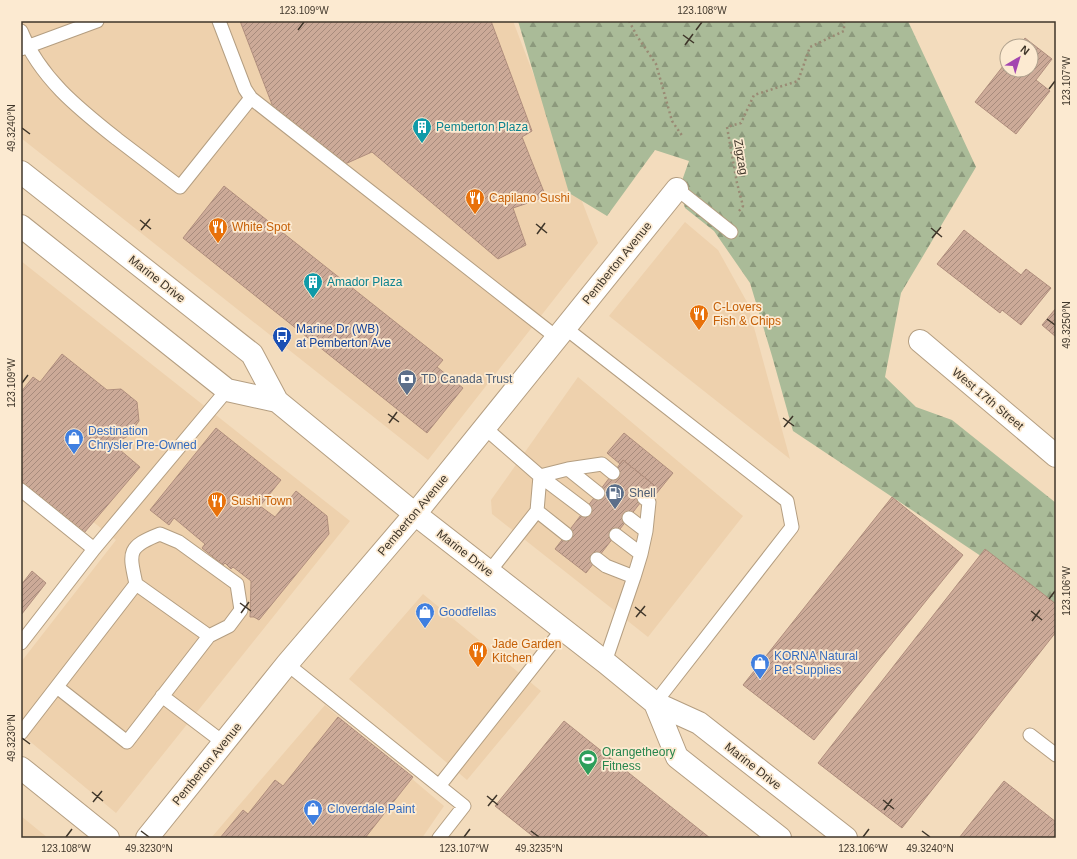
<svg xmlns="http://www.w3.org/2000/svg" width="1077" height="859" font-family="Helvetica,sans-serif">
<defs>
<pattern id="forest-firs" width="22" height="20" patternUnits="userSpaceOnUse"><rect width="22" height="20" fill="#aabb98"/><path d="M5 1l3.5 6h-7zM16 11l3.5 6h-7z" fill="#8c997c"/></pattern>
<pattern id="building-hatch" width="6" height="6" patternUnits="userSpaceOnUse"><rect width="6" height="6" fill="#ccaa98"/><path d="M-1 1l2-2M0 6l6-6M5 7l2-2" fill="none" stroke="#a78b7c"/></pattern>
</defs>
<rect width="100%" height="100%" fill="#f3dcbd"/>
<path fill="#eed1ad" d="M 21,21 L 513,21 L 598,243 L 428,460 L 21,138 Z
M 685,222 L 718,250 L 747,302 L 790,459 L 609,316 Z
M 21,261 L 350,521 L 116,813 L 21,734 L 21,662 L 116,540 L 21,465 Z
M 578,377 L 743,516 L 648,637 L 492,514 L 491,500 Z
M 423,594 L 541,691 L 467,780 L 349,679 Z
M 325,705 L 444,806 L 422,838 L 211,838 Z
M 21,816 L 48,838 L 21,838 Z"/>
<path fill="url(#forest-firs)" d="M 518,21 L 908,21 L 976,167 L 901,293 L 885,377 L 916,407 L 952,420 L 1056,503 L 1056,606 L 793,431 L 772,356 L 750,283 L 714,231 L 685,208 L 679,189 L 689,161 L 655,150 L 607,216 L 569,193 Z"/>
<path fill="url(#building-hatch)" stroke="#b08e7d" d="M 240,21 L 491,21 L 532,131 L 522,137 L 546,197 L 513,208 L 526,245 L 498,259 L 372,152 L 345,164 L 273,107 Z
M 1025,38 L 1052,59 L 1036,80 L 1050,91 L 1016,134 L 975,102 L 1007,61 L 1007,70 L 1031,70 L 1031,46 L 1019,46 Z
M 224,186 L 443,360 L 437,367 L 463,388 L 427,433 L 183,238 Z
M 964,230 L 1021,275 L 1026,269 L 1051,288 L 1021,325 L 1002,310 L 1000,313 L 937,264 Z
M 1056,308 L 1056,337 L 1042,325 Z
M 62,354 L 107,390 L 121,389 L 137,402 L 139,421 L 128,436 L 113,444 L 140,467 L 84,533 L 21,481 L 21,392 L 33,377 L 40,382 Z
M 216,428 L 281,480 L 260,506 L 275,517 L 296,491 L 327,516 L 329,534 L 259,620 L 254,617 L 250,617 L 251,581 L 233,567 L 231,569 L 225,563 L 223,565 L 202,548 L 205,544 L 174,518 L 169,525 L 150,510 Z
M 624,433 L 673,473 L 656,494 L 651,489 L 654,485 L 623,460 L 620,464 L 607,453 Z
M 623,460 L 654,485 L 586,573 L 555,549 Z
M 892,497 L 963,555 L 814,740 L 743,685 Z
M 985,549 L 1056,604 L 1056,632 L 902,828 L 818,763 Z
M 32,571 L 46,583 L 21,615 L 21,585 Z
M 338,717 L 413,777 L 365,838 L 220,838 L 243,810 L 248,814 L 275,780 L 283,786 Z
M 564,721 L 710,838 L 535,838 L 495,806 Z
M 1004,781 L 1056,822 L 1056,838 L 959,838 Z"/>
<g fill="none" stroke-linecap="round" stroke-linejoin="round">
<g stroke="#b49e81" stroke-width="15">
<path id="lane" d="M 219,21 L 245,89 L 251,98 L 556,337
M 21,31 C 40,78 78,108 117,139 C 138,155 159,171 180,187 L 251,98
M 21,49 L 97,21
M 677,189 L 731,232
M 564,327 L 787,501 L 792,527 L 655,703
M 485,428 L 540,476 L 568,469 L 598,493
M 568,469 L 602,464 L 613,473
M 21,490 L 94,549
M 644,498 L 649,502 L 646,531
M 566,534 L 537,511 L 540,476 L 585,510
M 616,535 L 641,554
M 597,559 L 606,566 L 634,577 L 641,554 L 646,531 L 629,518
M 489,572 L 537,511
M 136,584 C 129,552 127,547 160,534 L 179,542 L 237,584 L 241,610 L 229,626 L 209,636
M 21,643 L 94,549 L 227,390
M 605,662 L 634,577
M 287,664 L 464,806 L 439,838
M 162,696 L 224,743
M 21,733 L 136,584 L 209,636 L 127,742 L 57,687
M 1030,735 L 1056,755
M 439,786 L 562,630"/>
</g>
<g stroke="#b49e81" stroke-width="24">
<path id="street" d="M 920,341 L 1056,456
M 415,514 L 677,189
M 21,768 L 108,838"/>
</g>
<g stroke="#b49e81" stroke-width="24">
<path id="secondary" d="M 21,172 L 252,354 L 277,401 L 415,514 L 605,662 L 655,703 L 699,723 L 846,838
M 21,226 L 227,390 L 277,401
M 655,703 L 677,757 L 780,838
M 147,838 L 287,664 L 415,514"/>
</g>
<path stroke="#9a8a74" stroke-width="2.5" stroke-dasharray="2 3" stroke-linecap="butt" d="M 629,21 L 637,36 L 656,64 L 672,121 L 683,137
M 739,211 L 743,206 L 737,183 L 727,127 L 741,123 L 754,95 L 798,81 L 810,47 L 844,31 L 844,21"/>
<use href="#lane" stroke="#fff" stroke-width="13"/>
<use href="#street" stroke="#fff" stroke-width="22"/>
<use href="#secondary" stroke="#fff" stroke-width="22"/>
</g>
<path fill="none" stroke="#3f362a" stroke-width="1.5" d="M 298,30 L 304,22M 696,30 L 702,22M 683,35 L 694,43M 685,45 L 693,34M 1049,89 L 1055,81M 22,128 L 30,134M 140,220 L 151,229M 536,224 L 547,233M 931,228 L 942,237M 141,230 L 150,219M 537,234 L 545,223M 932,238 L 941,227M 1047,319 L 1055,325M 22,383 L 28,375M 388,414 L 399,422M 783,418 L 794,426M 389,423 L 397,412M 784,427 L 793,416M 1049,599 L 1055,591M 240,603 L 251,611M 635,607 L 646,616M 1031,611 L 1042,620M 241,613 L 249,602M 636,617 L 645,606M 1032,621 L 1040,610M 22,738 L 30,744M 92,792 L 103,801M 487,796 L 498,805M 883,800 L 894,809M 93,802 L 102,791M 488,806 L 497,795M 884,810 L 892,799M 141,831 L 149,837M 531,831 L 539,837M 922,831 L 930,837M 66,837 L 72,829M 464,837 L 470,829M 863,837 L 869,829"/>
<defs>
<g id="building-pin" transform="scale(1)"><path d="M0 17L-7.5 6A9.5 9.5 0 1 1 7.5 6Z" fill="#0f9aa8" stroke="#fcead1"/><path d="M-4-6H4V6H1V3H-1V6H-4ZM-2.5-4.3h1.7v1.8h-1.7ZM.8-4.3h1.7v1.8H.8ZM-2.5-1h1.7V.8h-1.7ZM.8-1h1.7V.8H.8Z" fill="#fff"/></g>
<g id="restaurant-pin" transform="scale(1)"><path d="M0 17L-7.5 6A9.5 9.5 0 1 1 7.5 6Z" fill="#e8710a" stroke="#fcead1"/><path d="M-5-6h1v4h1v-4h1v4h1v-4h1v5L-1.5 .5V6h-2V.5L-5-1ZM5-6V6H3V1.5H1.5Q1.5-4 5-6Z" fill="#fff"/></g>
<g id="bus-pin" transform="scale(1)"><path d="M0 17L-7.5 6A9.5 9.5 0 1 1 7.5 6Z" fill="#1a4fb4" stroke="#fcead1"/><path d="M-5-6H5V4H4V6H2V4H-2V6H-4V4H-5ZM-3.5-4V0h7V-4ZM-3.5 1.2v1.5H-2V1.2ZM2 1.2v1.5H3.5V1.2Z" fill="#fff"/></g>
<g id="bank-pin" transform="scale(1)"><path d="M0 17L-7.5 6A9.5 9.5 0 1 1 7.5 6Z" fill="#5c6f8a" stroke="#fcead1"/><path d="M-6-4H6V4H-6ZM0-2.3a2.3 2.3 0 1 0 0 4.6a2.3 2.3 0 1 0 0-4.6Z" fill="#fff"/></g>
<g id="shop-pin" transform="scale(1)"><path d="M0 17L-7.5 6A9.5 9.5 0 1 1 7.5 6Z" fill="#3f7fe0" stroke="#fcead1"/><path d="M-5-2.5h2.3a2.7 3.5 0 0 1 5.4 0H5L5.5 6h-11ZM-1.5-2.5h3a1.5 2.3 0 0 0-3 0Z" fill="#fff"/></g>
<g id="fuel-pin" transform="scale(1)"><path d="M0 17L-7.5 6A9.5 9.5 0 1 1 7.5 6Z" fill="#5c6f8a" stroke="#fcead1"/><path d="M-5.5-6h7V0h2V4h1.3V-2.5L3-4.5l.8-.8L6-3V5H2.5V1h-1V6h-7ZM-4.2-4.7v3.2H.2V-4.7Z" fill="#fff"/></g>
<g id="stadium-pin" transform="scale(1)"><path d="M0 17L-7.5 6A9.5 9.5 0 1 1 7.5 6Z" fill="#2e9e5b" stroke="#fcead1"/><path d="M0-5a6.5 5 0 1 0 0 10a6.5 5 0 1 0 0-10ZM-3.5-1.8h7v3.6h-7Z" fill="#fff"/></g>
</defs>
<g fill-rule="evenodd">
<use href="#building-pin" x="422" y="127"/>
<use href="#restaurant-pin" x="475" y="198"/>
<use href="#restaurant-pin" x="218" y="227"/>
<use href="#building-pin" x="313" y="282"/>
<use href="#restaurant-pin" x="699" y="314"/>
<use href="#bus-pin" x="282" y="336"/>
<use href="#bank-pin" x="407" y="379"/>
<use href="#shop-pin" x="74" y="438"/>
<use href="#fuel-pin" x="615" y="493"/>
<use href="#restaurant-pin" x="217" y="501"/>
<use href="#shop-pin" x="425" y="612"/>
<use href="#restaurant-pin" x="478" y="651"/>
<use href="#shop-pin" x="760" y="663"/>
<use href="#stadium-pin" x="588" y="759"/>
<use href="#shop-pin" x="313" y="809"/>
</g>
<g text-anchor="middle" stroke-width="3.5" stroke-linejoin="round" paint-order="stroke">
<g font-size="12" fill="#0d838f" stroke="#fcead1" text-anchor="start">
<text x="436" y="131">Pemberton Plaza</text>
<text x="327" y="286">Amador Plaza</text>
</g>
<g font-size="12" fill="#3f362a" stroke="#fcead1">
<text transform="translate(741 157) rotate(80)" y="4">Zigzag</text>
<text transform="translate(617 263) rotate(-51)" y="4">Pemberton Avenue</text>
<text transform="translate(157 279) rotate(38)" y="4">Marine Drive</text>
<text transform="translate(988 399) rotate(40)" y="4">West 17th Street</text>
<text transform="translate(413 515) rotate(-50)" y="4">Pemberton Avenue</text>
<text transform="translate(465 553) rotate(38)" y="4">Marine Drive</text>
<text transform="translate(207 764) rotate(-51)" y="4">Pemberton Avenue</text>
<text transform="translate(753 766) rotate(38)" y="4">Marine Drive</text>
</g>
<g font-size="12" fill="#c56008" stroke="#fcead1" text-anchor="start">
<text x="489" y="202">Capilano Sushi</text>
<text x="232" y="231">White Spot</text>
<text x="713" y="311">C-Lovers<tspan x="713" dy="14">Fish &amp; Chips</tspan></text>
<text x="231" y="505">Sushi Town</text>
<text x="492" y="648">Jade Garden<tspan x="492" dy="14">Kitchen</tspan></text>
</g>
<g font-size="12" fill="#164399" stroke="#fcead1" text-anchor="start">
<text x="296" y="333">Marine Dr (WB)<tspan x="296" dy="14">at Pemberton Ave</tspan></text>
</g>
<g font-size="12" fill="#4e5e75" stroke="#fcead1" text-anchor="start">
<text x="421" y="383">TD Canada Trust</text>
<text x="629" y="497">Shell</text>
</g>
<g font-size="12" fill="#366cbe" stroke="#fcead1" text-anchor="start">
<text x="88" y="435">Destination<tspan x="88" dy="14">Chrysler Pre-Owned</tspan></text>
<text x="439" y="616">Goodfellas</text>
<text x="774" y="660">KORNA Natural<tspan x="774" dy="14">Pet Supplies</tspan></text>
<text x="327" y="813">Cloverdale Paint</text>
</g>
<g font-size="12" fill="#27864d" stroke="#fcead1" text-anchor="start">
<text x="602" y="756">Orangetheory<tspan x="602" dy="14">Fitness</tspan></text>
</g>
</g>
<rect width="1077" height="859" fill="none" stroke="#fcead1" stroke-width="44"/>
<g transform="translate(1019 58) rotate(38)"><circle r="19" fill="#fcead1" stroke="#b0a28e"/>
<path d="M0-3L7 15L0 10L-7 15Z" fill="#a346b0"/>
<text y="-6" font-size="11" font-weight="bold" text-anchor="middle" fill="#3f362a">N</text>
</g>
<rect x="22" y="22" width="1033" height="815" fill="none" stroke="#3f362a" stroke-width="1.5"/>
<g font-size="10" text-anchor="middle" fill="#3f362a">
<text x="304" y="14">123.109°W</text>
<text x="702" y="14">123.108°W</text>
<text transform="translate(1066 81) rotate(-90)" y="4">123.107°W</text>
<text transform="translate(11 128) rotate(-90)" y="4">49.3240°N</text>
<text transform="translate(1066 325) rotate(-90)" y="4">49.3250°N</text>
<text transform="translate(11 383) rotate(-90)" y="4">123.109°W</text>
<text transform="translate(1066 591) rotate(-90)" y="4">123.106°W</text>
<text transform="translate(11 738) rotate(-90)" y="4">49.3230°N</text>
<text x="66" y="852">123.108°W</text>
<text x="149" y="852">49.3230°N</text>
<text x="464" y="852">123.107°W</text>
<text x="539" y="852">49.3235°N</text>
<text x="863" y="852">123.106°W</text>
<text x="930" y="852">49.3240°N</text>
</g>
</svg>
